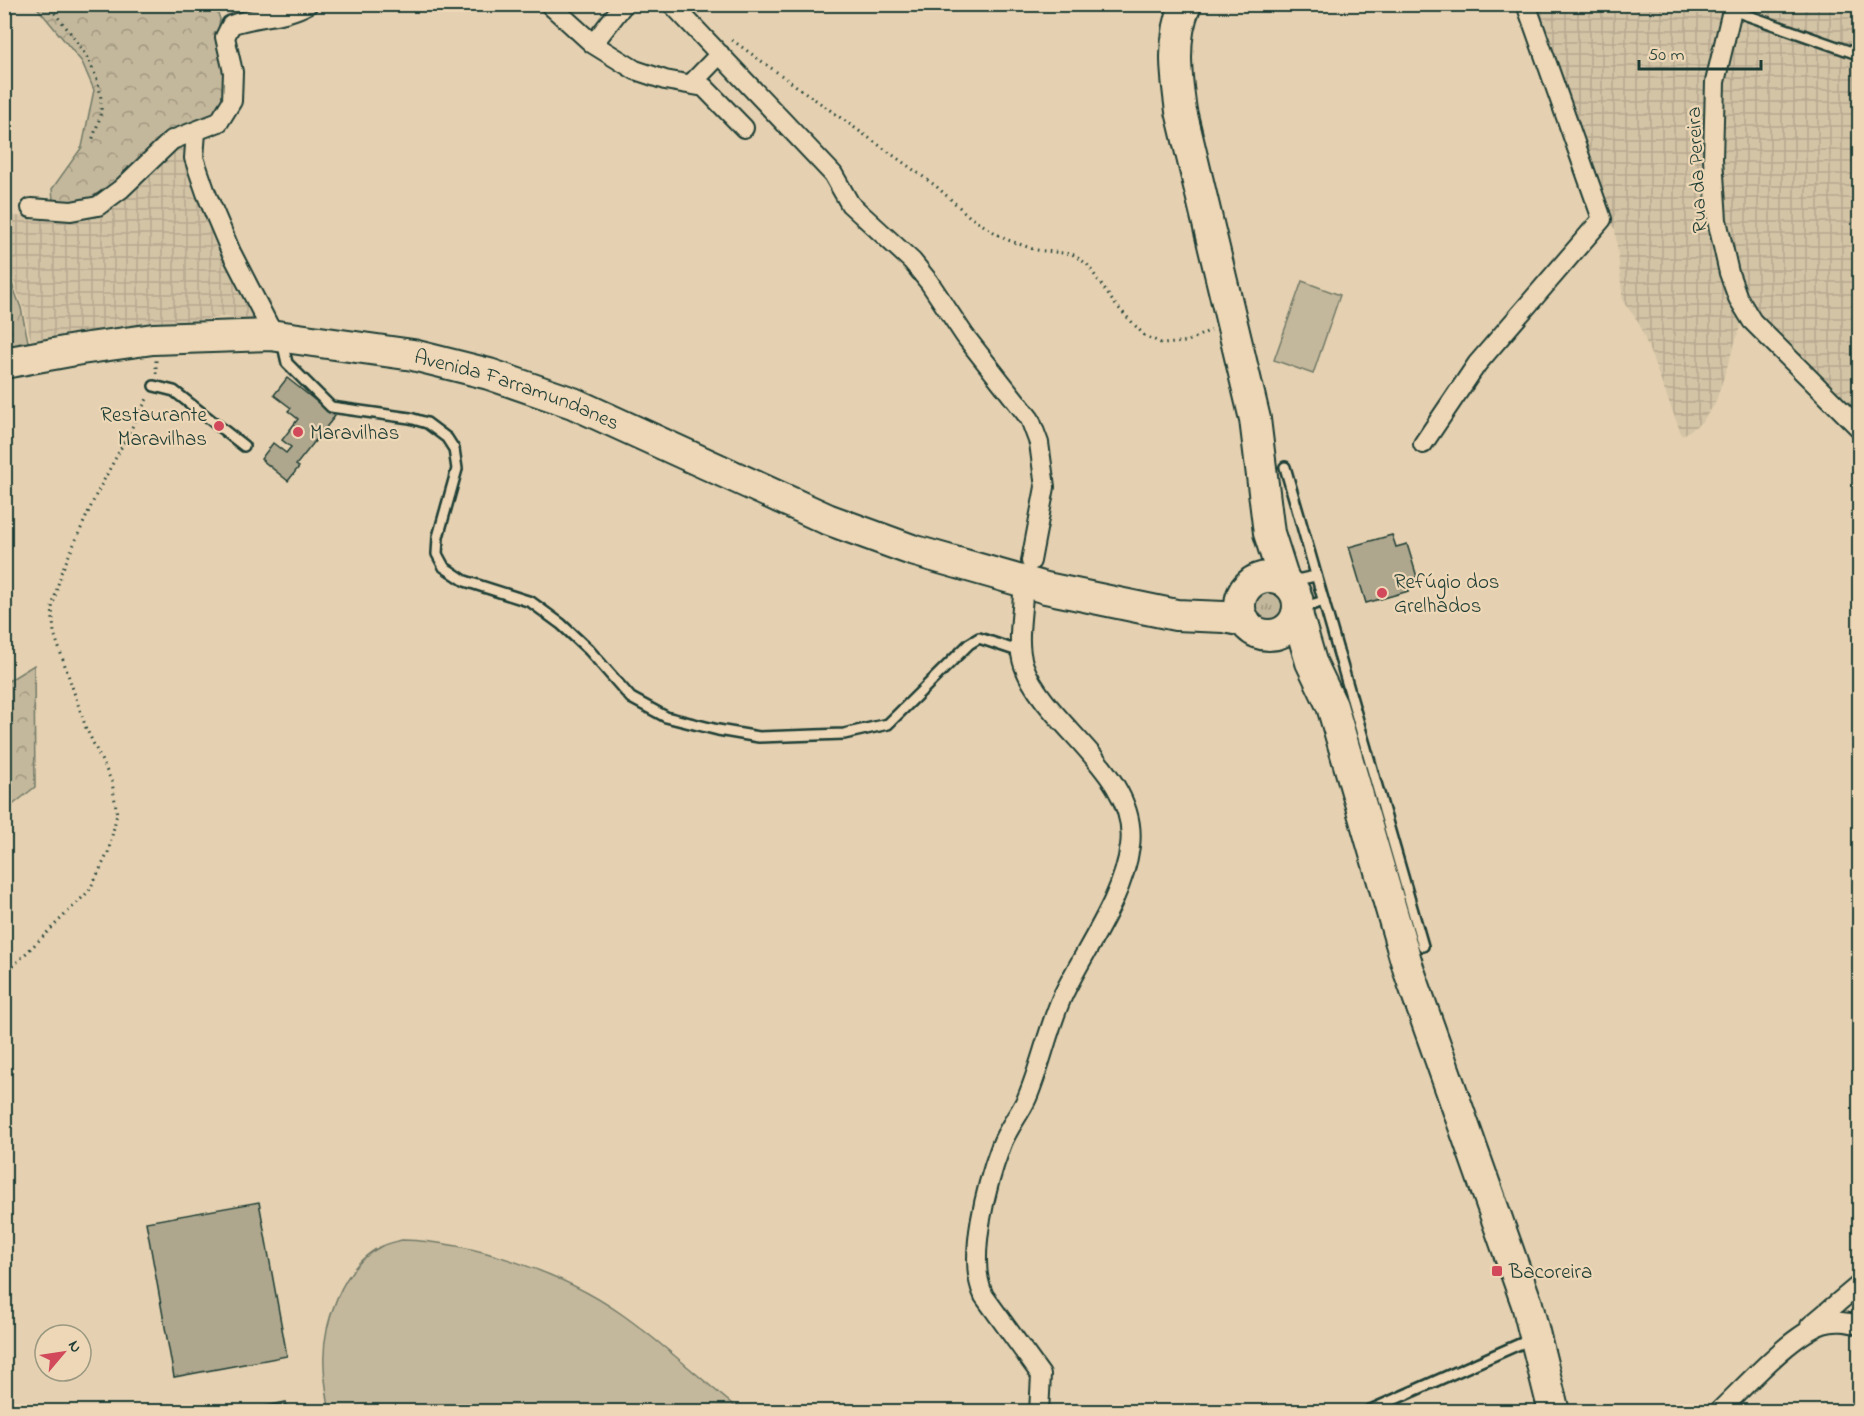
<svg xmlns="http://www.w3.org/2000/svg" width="1864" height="1416" font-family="'Indie Flower',sans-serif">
<defs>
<pattern id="industrial-grid" width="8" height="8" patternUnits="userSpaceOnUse" patternTransform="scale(1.5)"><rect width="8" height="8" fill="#d4c4a6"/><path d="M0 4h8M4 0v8" fill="none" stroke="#b6a990"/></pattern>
<pattern id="grass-tufts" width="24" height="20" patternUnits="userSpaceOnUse" patternTransform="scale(1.5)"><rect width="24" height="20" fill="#c4b89c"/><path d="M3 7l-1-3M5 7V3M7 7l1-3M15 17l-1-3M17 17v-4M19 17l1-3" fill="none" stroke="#9f9780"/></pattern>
<pattern id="forest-crowns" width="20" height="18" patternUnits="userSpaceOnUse" patternTransform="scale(1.5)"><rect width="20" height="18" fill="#c4b89c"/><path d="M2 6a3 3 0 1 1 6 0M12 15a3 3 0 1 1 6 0" fill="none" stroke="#9f9780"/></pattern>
</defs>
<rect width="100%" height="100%" fill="#e5d1b1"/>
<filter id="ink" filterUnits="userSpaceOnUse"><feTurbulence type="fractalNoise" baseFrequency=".0167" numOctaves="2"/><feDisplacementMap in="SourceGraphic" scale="12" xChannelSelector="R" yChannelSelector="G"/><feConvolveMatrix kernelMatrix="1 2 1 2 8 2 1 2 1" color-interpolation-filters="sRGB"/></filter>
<g filter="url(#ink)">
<path fill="url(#industrial-grid)" d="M 1525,5 L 1859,5 L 1859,431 L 1743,318 L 1715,404 L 1702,422 L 1682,436 L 1638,321 L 1623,302 L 1615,229 L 1602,215 Z
M 193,136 L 192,157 L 269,326 L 227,316 L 32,345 L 23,308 L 5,256 L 5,215 L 77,221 L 103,215 L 177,143 Z"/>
<path fill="url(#grass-tufts)" stroke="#727a68" stroke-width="1.5" d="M1253 604a16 16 0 1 1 32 0a16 16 0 1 1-32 0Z"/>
<path fill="url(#forest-crowns)" stroke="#727a68" stroke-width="1.5" d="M 35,5 L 215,5 L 220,19 L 216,43 L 226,72 L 226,93 L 219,111 L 96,203 L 64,206 L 53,200 L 52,189 L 82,147 L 94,90 L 82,62 Z
M 4,263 L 21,308 L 29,346 L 5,382 Z
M 34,665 L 35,787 L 5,811 L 5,683 Z"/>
<path fill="#c4b89c" stroke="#727a68" stroke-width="1.5" d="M 1302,281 L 1340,295 L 1313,374 L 1274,360 Z
M 402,1240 C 471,1241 563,1273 620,1313 C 662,1342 701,1380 741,1411 L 329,1411 C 328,1396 324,1380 324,1365 C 322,1325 342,1266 380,1247 C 386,1244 395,1242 402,1240 Z"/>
<path fill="#aea78e" stroke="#1f3d34" stroke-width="1.5" d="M 287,378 L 335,416 L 296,465 L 299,467 L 288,481 L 261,459 L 273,443 L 286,453 L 291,447 L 282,440 L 298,419 L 288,411 L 291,408 L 274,395 Z
M 1392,535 L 1396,547 L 1407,544 L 1417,577 L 1406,580 L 1409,591 L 1366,603 L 1349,547 Z
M 259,1202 L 287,1356 L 174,1377 L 146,1222 Z
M 286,1402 L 288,1412 L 238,1412 Z
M 196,1406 L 197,1412 L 179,1412 L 178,1410 Z"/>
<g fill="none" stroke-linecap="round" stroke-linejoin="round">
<g stroke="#1f3d34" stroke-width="14">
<path id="service" d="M 1732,10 L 1860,55
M 282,341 L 287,363 L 331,407 L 410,418 L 427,423 L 447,438 L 454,449 L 457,469 L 438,537 L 437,554 L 444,567 L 465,581 L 531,602 L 561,624 L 589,650 L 631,698 L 666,717 L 718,730 L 759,737 L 844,734 L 888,724 L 969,644 L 979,638 L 1021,652
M 154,386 L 174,391 L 244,446
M 1285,467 L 1423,946
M 1288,582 L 1315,576
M 1298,609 L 1324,601
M 1366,1412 L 1531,1339"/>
</g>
<g stroke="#1f3d34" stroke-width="22">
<path id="minor" d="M 549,4 L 593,44 L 635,70 L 665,80 L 704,87 L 744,128
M 672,4 L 833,174 L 850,204 L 912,261 L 929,282 L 965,336 L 1030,419 L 1039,443 L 1045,487 L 1031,561
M 1728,4 L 1732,10 L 1715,82 L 1713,159 L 1717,220 L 1729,273 L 1738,298 L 1752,321 L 1860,429
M 593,44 L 624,4
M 692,83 L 720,54
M 196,132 L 194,158 L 206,193 L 231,252 L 269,326 L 270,335
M 31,208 L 71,211 L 98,206 L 121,189 L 172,140 L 219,122 L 232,101 L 233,72 L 225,37 L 231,25 C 256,15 284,18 308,4
M 1423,444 L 1477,364 L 1602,219 L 1526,4
M 1023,594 C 1022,617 1016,644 1024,666 C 1045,725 1140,774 1130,846 C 1123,899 1086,947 1063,995 C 1048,1028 1041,1065 1027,1098 C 1020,1114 1007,1129 1001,1146 C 987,1183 966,1260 984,1296 L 1041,1375 L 1039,1412
M 1810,1326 L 1860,1284
M 1718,1412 C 1745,1387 1790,1335 1823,1324 C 1836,1320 1847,1322 1860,1325"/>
</g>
<g stroke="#1f3d34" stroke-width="34">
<g id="primary">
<path d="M 1186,4 C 1171,38 1176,75 1181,111 L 1255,419 L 1269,533 L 1284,580"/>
<path id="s1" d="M 4,363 L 81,349 L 153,339 L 270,335 L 413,355 L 489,374 L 573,403 L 827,519 L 912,550 L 1046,588 L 1176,615 L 1224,617 L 1245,621"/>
<circle cx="1269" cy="606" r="29"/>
<path d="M 1297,614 L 1311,662 L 1332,706 L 1409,971 L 1527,1304 L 1554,1412"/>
</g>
</g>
<path stroke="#1f3d34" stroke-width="3" stroke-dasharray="1.5 4.5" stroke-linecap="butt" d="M 47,4 C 71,33 104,70 101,110 C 100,120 95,131 92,141
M 219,4 L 227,11
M 732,40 L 936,186 L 970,217 L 1005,239 L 1036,250 L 1072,254 L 1087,264 L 1114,303 L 1144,335 L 1163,344 L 1186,342 L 1211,330
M 4,204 L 14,206
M 156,374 L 156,360
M 4,975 L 89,891 L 108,853 L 117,814 L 112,782 L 86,728 L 54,633 L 52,608 L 61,573 L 96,495 L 148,397"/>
<use href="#service" stroke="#edd7b6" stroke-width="9"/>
<use href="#minor" stroke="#edd7b6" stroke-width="18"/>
<use href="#primary" stroke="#edd7b6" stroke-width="30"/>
</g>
</g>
<g fill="#d1495b" stroke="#edd7b6" stroke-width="2">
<circle cx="219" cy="426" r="6"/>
<circle cx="298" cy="432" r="6"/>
<circle cx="1382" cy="593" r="6"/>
<rect x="1491" y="1265" width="12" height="12" rx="3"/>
</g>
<g text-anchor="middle" stroke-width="4.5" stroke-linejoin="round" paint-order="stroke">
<g font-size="21" fill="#1f3d34" stroke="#edd7b6">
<text transform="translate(1696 170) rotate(-93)" y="7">Rua da Pereira</text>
<text dy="7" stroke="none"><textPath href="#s1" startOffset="522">Avenida Farramundanes</textPath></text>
</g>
<g font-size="21" fill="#1f3d34" stroke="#edd7b6" text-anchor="start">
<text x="207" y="421" text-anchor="end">Restaurante<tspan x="207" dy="24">Maravilhas</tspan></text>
<text x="310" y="439">Maravilhas</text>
<text x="1394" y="588">Refúgio dos<tspan x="1394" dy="24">Grelhados</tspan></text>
<text x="1509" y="1278">Bacoreira</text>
</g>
</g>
<rect width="1864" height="1416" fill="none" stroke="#edd7b6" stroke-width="24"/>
<rect x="12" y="12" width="1840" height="1392" fill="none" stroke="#1f3d34" stroke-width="2" filter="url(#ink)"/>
<g transform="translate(63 1353) rotate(61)"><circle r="28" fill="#edd7b6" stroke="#9b9982" stroke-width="1.5"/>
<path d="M0-4.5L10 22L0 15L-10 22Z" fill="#d1495b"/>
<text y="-9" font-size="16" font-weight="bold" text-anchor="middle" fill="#1f3d34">N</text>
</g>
<path d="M1639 60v9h122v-9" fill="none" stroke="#1f3d34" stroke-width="3"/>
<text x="1648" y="60" font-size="18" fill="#1f3d34" stroke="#edd7b6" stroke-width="4.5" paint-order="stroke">50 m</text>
</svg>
